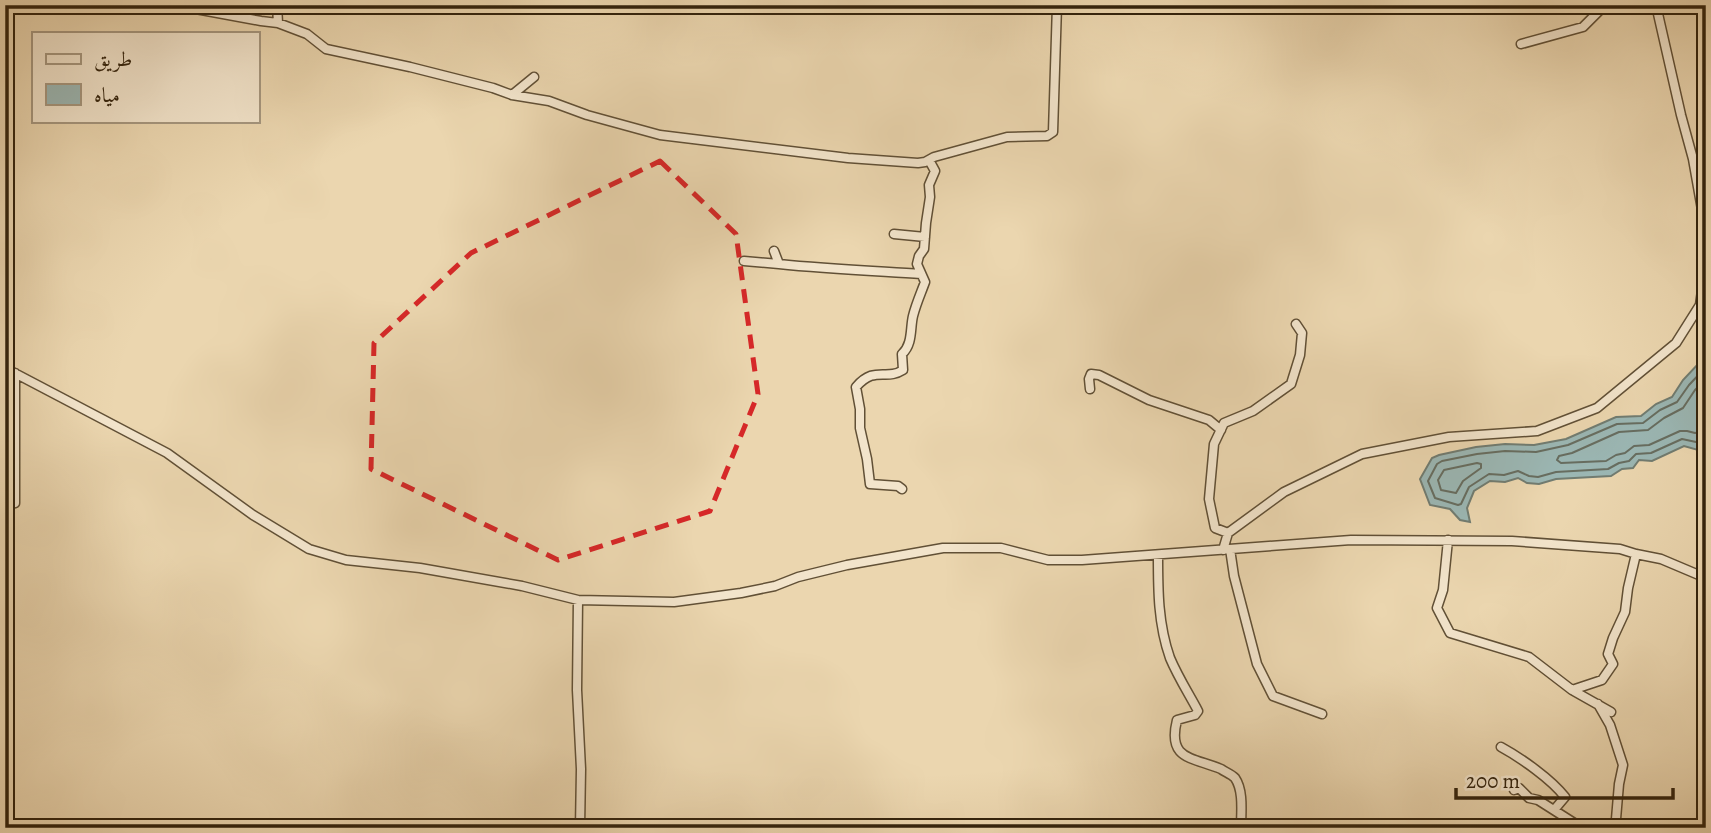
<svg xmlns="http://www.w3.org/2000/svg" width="1711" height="833" font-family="Alegreya,Amiri,serif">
<rect width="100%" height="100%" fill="#ebd6af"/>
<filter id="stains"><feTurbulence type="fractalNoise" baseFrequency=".00286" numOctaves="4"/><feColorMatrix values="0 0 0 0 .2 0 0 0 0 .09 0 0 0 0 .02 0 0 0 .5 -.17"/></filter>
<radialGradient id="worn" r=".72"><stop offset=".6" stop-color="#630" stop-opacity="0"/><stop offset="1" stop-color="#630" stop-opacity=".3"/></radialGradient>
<path fill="#9bb7b4" stroke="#717c71" stroke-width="2" d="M 1706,359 L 1706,445 L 1698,450 L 1684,446 L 1652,461 L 1639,460 L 1633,468 L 1622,469 L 1611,476 L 1556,479 L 1539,484 L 1527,483 L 1518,478 L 1505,482 L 1490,481 L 1474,491 L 1467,508 L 1470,522 L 1460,520 L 1450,509 L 1430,505 L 1420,479 L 1432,458 L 1439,455 L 1476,447 L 1505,444 L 1534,445 L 1566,439 L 1616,417 L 1641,416 L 1656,404 L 1672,397 L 1683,380 L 1699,363 Z"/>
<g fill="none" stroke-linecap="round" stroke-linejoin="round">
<path stroke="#676d60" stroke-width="2" d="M 1706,367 L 1689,385 L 1677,402 L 1660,410 L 1643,423 L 1617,424 L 1568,445 L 1536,452 L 1505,451 L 1477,454 L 1442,461 L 1437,464 L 1428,481 L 1435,498 L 1458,505 L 1461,504 L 1469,487 L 1489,474 L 1504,475 L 1518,471 L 1529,476 L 1538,477 L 1556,472 L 1608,469 L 1619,463 L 1629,461 L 1636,454 L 1651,453 L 1682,439 L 1696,442 L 1706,440
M 1706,379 L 1695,390 L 1683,408 L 1664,418 L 1648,430 L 1619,432 L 1572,453 L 1559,456 L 1557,460 L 1561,463 L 1606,461 L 1616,455 L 1625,453 L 1634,446 L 1649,445 L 1680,431 L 1687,431 L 1695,433 L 1706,431
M 1477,463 L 1481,464 L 1481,468 L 1463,481 L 1456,493 L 1441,490 L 1438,480 L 1444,470 Z"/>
<g stroke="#615036" stroke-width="11">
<path id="street" d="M 153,5 L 185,7 L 261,21 L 278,23 L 307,34 L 326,49 L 410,67 L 493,88 L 512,95 L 549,101 L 587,115 L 660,135 L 848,158 L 918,163 L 925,162 L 934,157 L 1007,137 L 1047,136 L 1053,132 L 1057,5
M 277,5 L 278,23
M 1656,5 L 1681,115 L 1693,159 L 1706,232
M 1521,44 L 1583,27 L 1601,9 L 1615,5
M 512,95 L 534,77
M 894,234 L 925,237
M 774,251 L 779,264 C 827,269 874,271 921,274
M 744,261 L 779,264
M 5,368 L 167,453 L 253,515 L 309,549 L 346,560 L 420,568 L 522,586 L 578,600 L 674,602 L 741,593 L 775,586 L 798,577 L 847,565 L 943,548 L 1001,548 L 1048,560 L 1082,560 L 1351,540 L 1512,541 L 1620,549 L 1636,554 L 1661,559 L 1706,578
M 1090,389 L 1089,379 L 1091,374 L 1099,375 L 1149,400 L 1209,420 L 1221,430
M 902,489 L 898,486 L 870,484 L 867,459 L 860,428 L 860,409 L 856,387 C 875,365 886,381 903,370 L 902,354 C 913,344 910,328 913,316 C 916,304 921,293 925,282 L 917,264 L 919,256 L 924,249 L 926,223 L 930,197 L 929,185 L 935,171 L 929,160
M 5,505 L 15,503 L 15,373
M 1228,533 L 1215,528 L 1209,499 L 1214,444 L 1224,423 L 1253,411 L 1291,384 L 1300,355 L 1302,333 L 1296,324
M 1448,540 L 1443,590 L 1437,608 L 1450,633 L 1529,657 L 1572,690
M 1230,549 L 1234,576 L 1257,664 L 1273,696 L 1322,714
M 1223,550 L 1228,533 L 1284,492 L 1362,454 L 1449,437 L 1537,431 L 1597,408 L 1676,343 L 1700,305 L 1706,262
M 1158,555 C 1158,590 1158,624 1170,658 C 1178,677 1189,694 1198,711 L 1195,715 L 1177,720 C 1167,760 1192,757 1221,769 C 1225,772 1231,774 1235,778 C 1244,791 1241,813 1241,828
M 578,600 L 577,690 L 581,769 L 580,828
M 1598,704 L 1610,725 L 1623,765 L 1619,784 L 1616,819 L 1611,828
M 1611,712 L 1572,690 L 1602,680 L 1613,664 L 1608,654 L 1613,638 L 1625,612 L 1628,588 L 1636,554
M 1501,747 C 1521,758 1551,779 1565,797 L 1554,810
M 1514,790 L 1519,788 L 1529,798 L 1538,800 L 1582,828"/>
</g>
<use href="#street" stroke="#f2e4cb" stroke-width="8"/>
</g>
<path fill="none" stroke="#d62828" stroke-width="5" stroke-dasharray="14 9" stroke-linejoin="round" d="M 660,161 L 736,234 L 758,394 L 710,511 L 558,560 L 371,469 L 374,343 L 471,253 Z"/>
<rect width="1711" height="833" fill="none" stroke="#ebd6af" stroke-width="28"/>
<rect x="7" y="7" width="1697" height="819" fill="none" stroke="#33230d" stroke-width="3.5"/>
<rect x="14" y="14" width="1683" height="805" fill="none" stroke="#33230d" stroke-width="2"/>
<rect x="32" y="32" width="228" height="91" fill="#f2e4cb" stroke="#a6977f" stroke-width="2"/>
<rect x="46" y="54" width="35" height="10" fill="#f2e4cb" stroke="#a6977f" stroke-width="2"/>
<text x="94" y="66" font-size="21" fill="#33230d">طريق</text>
<rect x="46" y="84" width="35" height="21" fill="#9bb7b4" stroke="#a6977f" stroke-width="2"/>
<text x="94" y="102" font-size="21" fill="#33230d">مياه</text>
<path d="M1456 788v10h217v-10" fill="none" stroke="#33230d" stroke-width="3.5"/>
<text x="1466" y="788" font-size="21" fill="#33230d" stroke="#f2e4cb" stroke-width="5" paint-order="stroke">200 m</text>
<rect width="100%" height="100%" filter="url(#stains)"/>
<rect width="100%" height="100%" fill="url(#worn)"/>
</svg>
